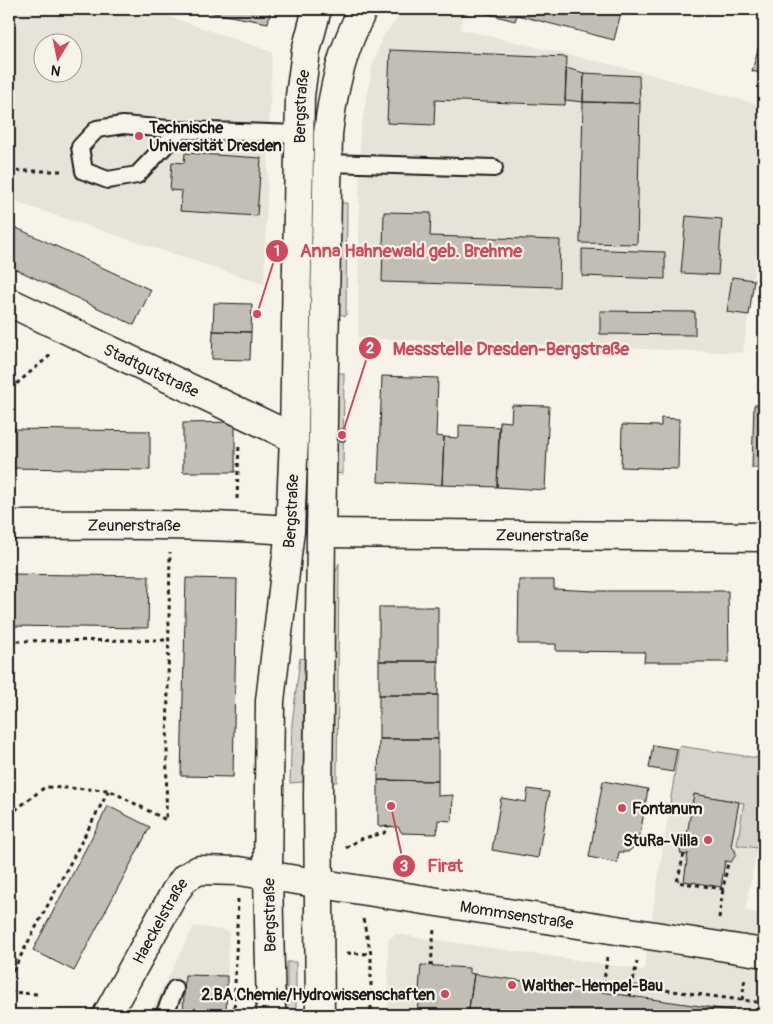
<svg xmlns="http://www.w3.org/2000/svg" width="773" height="1024" font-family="Pangolin,sans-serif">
<rect width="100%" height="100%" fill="#f7f3e8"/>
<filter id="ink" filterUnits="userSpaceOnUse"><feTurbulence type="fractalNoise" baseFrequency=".02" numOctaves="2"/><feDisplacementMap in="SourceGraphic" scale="10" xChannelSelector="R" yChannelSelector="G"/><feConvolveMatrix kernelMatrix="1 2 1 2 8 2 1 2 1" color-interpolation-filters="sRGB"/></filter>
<g filter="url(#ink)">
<path fill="#e6e3d9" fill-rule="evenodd" d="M 9,9 L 147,9 L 272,52 L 264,284 L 9,200 ZM 42,42 L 72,42 L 72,72 L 42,72 Z
M 404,9 L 465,9 L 460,29 L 642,72 L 764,106 L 764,202 L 743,353 L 358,338 L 360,133 L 372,67 L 383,37 Z
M 679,746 L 764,759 L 764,813 L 745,911 L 764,914 L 764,1015 L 388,1015 L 388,940 L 395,934 L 644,970 Z
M 194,926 L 229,931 L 226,1015 L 149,1015 Z"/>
<path fill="#d7d3cb" stroke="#7a7874" d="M 339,203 L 347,203 L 346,316 L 337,313 Z
M 337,373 L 344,373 L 343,474 L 334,473 Z
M 339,563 L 337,782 L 332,782 L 335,574 Z
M 300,658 L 304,659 L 303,782 L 290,783 L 292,724 Z
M 679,746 L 764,759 L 764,813 L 758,848 L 737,845 L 744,803 L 694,794 L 692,808 L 670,804 Z
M 287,962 L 296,962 L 296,1015 L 287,1015 Z"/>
<path fill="#c0beb5" stroke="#1c1c1c" d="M 209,9 L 271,9 L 268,23 L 208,12 Z
M 486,9 L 622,9 L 614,40 L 517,15 L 515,21 L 485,13 Z
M 764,27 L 764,74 L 752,71 Z
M 390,50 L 567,57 L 565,105 L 435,100 L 434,125 L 387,123 Z
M 566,68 L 584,73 L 583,102 L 565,100 Z
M 584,73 L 639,76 L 640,103 L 583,102 Z
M 583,102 L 640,103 L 637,244 L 580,243 Z
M 185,153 L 261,158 L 257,216 L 180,211 L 182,191 L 170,190 L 172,162 L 184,163 Z
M 384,212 L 431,213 L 430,236 L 560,240 L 559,287 L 382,282 Z
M 686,216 L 722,219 L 718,275 L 681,273 Z
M 10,225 L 151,290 L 134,325 L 9,266 Z
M 582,249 L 665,252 L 665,279 L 582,276 Z
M 732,277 L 754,280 L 749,315 L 727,312 Z
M 214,303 L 252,304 L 251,332 L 213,331 Z
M 600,311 L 695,312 L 695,335 L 600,334 Z
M 213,331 L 251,332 L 250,360 L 212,359 Z
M 382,376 L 438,378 L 436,436 L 444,437 L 442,485 L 378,482 Z
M 512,405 L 549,406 L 545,490 L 497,487 L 500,421 L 511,422 Z
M 754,405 L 764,405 L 764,468 L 752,468 Z
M 661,418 L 679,419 L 678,469 L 621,467 L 622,425 L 661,426 Z
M 235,422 L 235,472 L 183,472 L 183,423 Z
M 459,425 L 499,427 L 497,487 L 442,485 L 444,437 L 459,438 Z
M 9,429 L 150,431 L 150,470 L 9,468 Z
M 340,429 L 345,429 L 345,441 L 339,441 Z
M 9,574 L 149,576 L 148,628 L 9,626 Z
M 186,578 L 237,579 L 233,777 L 181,776 Z
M 519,580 L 554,580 L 554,589 L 595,591 L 728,591 L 729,662 L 644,662 L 645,652 L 556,651 L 556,644 L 518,644 Z
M 379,607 L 438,607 L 438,661 L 379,661 Z
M 379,661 L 438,661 L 438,695 L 379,695 Z
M 379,695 L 438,695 L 438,739 L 379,739 Z
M 379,739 L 438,739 L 438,781 L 378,780 Z
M 653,745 L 677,749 L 673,772 L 649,768 Z
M 378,780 L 438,781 L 438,796 L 453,795 L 452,821 L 438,820 L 437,834 L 402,833 L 398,827 L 378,826 Z
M 603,781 L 648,789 L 640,835 L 638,835 L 635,846 L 628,852 L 619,852 L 617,863 L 589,857 Z
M 528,789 L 549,792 L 538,858 L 492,850 L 501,798 L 526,802 Z
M 694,794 L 739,802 L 731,846 L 735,850 L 736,855 L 731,862 L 725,861 L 721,887 L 684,881 L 688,853 L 687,855 L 681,854 L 679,845 L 681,841 L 686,840 Z
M 108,806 L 150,827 L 74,971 L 33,950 Z
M 421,965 L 469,968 L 469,973 L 474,974 L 468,1015 L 417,1015 Z
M 474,974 L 630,996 L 763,1015 L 468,1015 Z
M 185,975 L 227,976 L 226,1015 L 183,1015 Z"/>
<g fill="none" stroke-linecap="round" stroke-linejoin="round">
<g stroke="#1c1c1c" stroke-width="20">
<path id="service" d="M 180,130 L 137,175 L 108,180 L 84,171 L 80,147 L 97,129 L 123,125 L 180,130 L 299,134
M 328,163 L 494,168
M 164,1015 L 175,989"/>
</g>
<g stroke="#1c1c1c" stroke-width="31">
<g id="minor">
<path id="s1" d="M 9,302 L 294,438"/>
<path id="s2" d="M 9,525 C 103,525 196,523 290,530"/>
<path id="s3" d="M 321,533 L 764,537"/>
<path id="s4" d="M 107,1015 L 175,892 L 185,878 L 199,870 L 239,871 L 764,953"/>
</g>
</g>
<g stroke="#1c1c1c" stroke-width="31">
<g id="primary">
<path id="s5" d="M 271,1015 L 268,876 L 270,701 L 290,530 L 294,438 L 300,96 L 306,51 L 317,9"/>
<path d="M 320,1015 L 318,797 L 321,533 L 328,134 C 333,89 342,50 363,9"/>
</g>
</g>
<path stroke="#1c1c1c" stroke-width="3" stroke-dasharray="4 4" stroke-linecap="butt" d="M 9,171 L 61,171
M 9,386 L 15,385 L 53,353
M 237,499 L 239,443
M 9,641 L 169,640
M 9,815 L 45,787 L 109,790
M 346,848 L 360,839 L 384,833 L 388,826
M 684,854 L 677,882 L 723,889 L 728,862
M 719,918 L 723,889
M 363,919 L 371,954 L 371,1015
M 347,953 L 371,954
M 607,957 L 604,982 L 764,1003
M 431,966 L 434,929
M 9,978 L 109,790 L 166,820 L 170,552
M 9,992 L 37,994
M 630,996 L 637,962
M 742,1000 L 745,978
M 234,1015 L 238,899"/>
<use href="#service" stroke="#f7f3e8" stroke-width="16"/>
<use href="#minor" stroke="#f7f3e8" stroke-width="28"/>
<use href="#primary" stroke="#f7f3e8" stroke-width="28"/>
</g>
</g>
<g fill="#d1495b" stroke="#f7f3e8" stroke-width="2">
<circle cx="139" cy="136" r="5"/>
<circle cx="622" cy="808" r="5"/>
<circle cx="708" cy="840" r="5"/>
<circle cx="512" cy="985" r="5"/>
<circle cx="445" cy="994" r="5"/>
</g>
<g text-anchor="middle" stroke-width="4.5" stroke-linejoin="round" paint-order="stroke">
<g font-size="16" fill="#1c1c1c" stroke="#f7f3e8">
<text dy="6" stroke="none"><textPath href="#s5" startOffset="910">Bergstraße</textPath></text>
<text dy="6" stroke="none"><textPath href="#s1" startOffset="158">Stadtgutstraße</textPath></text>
<text dy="6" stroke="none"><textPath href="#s5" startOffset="505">Bergstraße</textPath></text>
<text dy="6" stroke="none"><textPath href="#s2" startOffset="125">Zeunerstraße</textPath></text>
<text dy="6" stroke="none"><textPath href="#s3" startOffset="221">Zeunerstraße</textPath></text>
<text transform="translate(269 915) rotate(-91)" y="6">Bergstraße</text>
<text dy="6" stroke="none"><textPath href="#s4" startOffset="495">Mommsenstraße</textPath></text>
<text dy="6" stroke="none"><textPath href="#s4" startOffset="108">Haeckelstraße</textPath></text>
</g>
<g font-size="16" font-weight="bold" fill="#1c1c1c" stroke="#f7f3e8" text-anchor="start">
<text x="149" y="133">Technische<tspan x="149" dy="18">Universität Dresden</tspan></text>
<text x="632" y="814">Fontanum</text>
<text x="698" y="846" text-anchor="end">StuRa-Villa</text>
<text x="522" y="991">Walther-Hempel-Bau</text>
<text x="435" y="1000" text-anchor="end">2.BA Chemie/Hydrowissenschaften</text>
</g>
</g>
<path fill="none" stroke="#d1495b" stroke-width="2" d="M257 314L277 251M342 435L370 348M391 806L404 866"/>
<g fill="#d1495b" stroke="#f7f3e8" stroke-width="2">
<circle cx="257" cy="314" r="5"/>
<circle cx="342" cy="435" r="5"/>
<circle cx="391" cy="806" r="5"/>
<circle cx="277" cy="251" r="12"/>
<circle cx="370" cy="348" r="12"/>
<circle cx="404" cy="866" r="12"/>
</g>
<g font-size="15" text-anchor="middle" font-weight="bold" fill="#fff">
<text x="277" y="256">1</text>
<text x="370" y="353">2</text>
<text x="404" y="871">3</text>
</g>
<g font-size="18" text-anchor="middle" font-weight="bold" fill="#d1495b" stroke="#f7f3e8" stroke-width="4.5" stroke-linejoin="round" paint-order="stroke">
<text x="411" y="257">Anna Hahnewald geb. Brehme</text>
<text x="511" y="355">Messstelle Dresden-Bergstraße</text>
<text x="445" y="872">Firat</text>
</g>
<rect width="773" height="1024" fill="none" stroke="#f7f3e8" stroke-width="30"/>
<rect x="15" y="15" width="743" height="994" fill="none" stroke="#1c1c1c" stroke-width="2" filter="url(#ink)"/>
<g transform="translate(58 58) rotate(190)"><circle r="24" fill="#f7f3e8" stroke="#9f9d96"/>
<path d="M0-4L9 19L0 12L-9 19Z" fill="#d1495b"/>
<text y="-8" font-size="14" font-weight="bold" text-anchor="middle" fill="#1c1c1c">N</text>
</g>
</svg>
